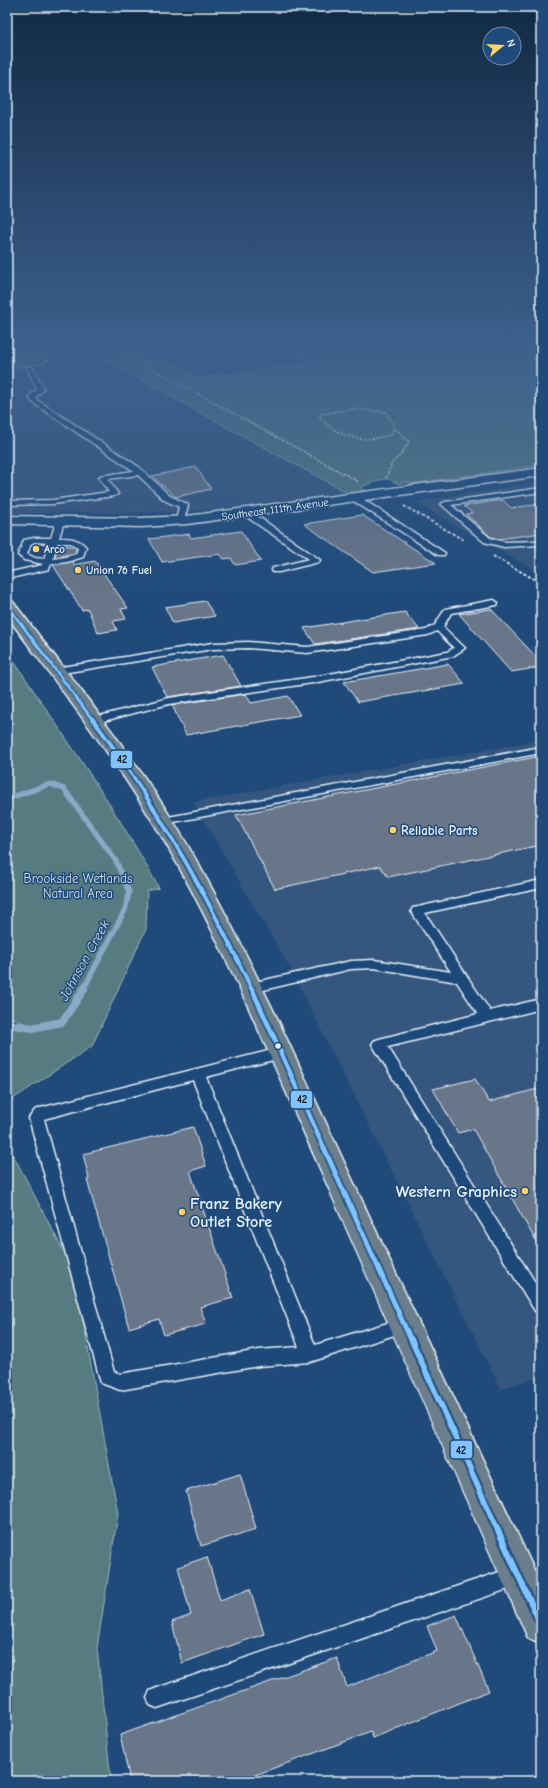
<svg xmlns="http://www.w3.org/2000/svg" width="548" height="1788" font-family="'Comic Neue',sans-serif">
<rect width="100%" height="100%" fill="#1f4a7a"/>
<filter id="ink" filterUnits="userSpaceOnUse"><feTurbulence type="fractalNoise" baseFrequency=".025" numOctaves="2"/><feDisplacementMap in="SourceGraphic" scale="8" xChannelSelector="R" yChannelSelector="G"/><feConvolveMatrix kernelMatrix="1 2 1 2 8 2 1 2 1" color-interpolation-filters="sRGB"/></filter>
<g filter="url(#ink)">
<path fill="#35577e" d="M 7,342 L 70,342 L 147,386 L 348,493 L 240,507 L 187,512 L 7,513 Z
M 131,342 L 289,342 L 311,364 L 198,378 Z
M 541,482 L 541,574 L 415,502 Z
M 541,740 L 541,1376 L 501,1389 L 291,970 L 193,802 Z"/>
<path fill="#567b81" stroke="#9fb6bc" d="M 70,342 L 130,342 L 198,378 L 311,364 L 289,342 L 541,342 L 541,465 L 410,484 L 409,482 L 399,484 L 389,479 L 380,480 L 361,487 L 367,491 L 348,493 Z
M 7,651 C 59,729 114,805 159,888 L 147,891 L 146,929 L 92,1046 L 7,1103 L 7,1027 L 29,1025 L 7,1016 Z
M 7,1143 L 74,1271 L 118,1514 L 97,1648 L 111,1781 L 7,1781 Z"/>
<g fill="none" stroke-linecap="round" stroke-linejoin="round">
<path stroke="#89a9c7" stroke-width="5.5" d="M 7,799 L 50,784 L 64,789 L 116,861 L 129,892 L 125,910 L 83,990"/>
<path stroke="#89a9c7" stroke-width="8" d="M 7,1024 L 32,1028 L 62,1022 L 84,989"/>
</g>
<path fill="#697588" stroke="#e8f1f8" d="M 42,345 L 50,360 L 43,361 L 45,364 L 7,368 L 7,348 Z
M 196,467 L 211,489 L 176,497 L 152,476 Z
M 503,500 L 511,508 L 541,504 L 541,533 L 499,539 L 491,537 L 466,514 L 472,513 L 464,506 Z
M 362,515 L 436,563 L 373,572 L 304,524 Z
M 241,531 L 261,561 L 235,565 L 231,558 L 224,559 L 220,554 L 162,562 L 149,539 L 189,534 L 191,538 Z
M 58,546 L 73,546 L 76,549 L 75,553 L 55,557 Z
M 74,561 L 73,565 L 95,561 L 128,608 L 121,609 L 126,619 L 113,621 L 117,630 L 98,633 L 88,609 L 82,610 L 53,565 Z
M 205,601 L 215,616 L 173,623 L 165,607 Z
M 491,609 L 541,662 L 541,667 L 511,672 L 459,614 Z
M 405,612 L 419,629 L 315,644 L 304,628 Z
M 223,655 L 241,686 L 167,697 L 152,667 Z
M 448,664 L 465,684 L 358,702 L 344,682 Z
M 246,694 L 251,703 L 288,696 L 300,715 L 186,735 L 172,705 Z
M 541,756 L 541,845 L 388,877 L 380,866 L 275,889 L 236,815 Z
M 475,1079 L 489,1102 L 541,1088 L 541,1250 L 473,1129 L 458,1133 L 433,1089 Z
M 193,1127 L 206,1166 L 190,1171 L 233,1298 L 200,1307 L 206,1324 L 164,1335 L 159,1319 L 129,1328 L 87,1180 L 89,1179 L 83,1154 Z
M 240,1474 L 256,1529 L 201,1546 L 186,1491 Z
M 207,1557 L 220,1600 L 250,1589 L 264,1634 L 182,1663 L 172,1622 L 191,1615 L 178,1567 Z
M 456,1615 L 489,1691 L 373,1738 L 371,1732 L 239,1781 L 130,1781 L 120,1735 L 337,1658 L 347,1687 L 437,1651 L 427,1626 Z"/>
<g fill="none" stroke-linecap="round" stroke-linejoin="round">
<g stroke="#e8f1f8" stroke-width="3">
<path id="lane" d="M 133,342 L 140,342 L 150,346 L 199,342 L 216,342 L 213,344 L 149,350 Z
M 28,367 L 32,367 L 44,389 L 36,397 L 37,400 L 139,467 L 170,496 L 187,504 L 188,506 L 183,523 L 177,523 L 176,521 L 179,507 L 164,500 L 138,475 L 108,479 L 118,494 L 114,496 L 53,504 L 7,505 L 7,501 L 53,500 L 109,492 L 99,478 L 100,476 L 134,471 L 32,402 L 29,397 L 37,389 L 27,368 Z
M 541,488 L 541,492 L 451,505 L 490,538 L 504,542 L 541,541 L 541,545 L 504,547 L 484,542 L 441,504 L 445,502 Z
M 352,496 L 358,496 L 445,553 L 444,555 L 438,555 L 352,500 Z
M 244,511 L 250,511 L 320,560 L 319,562 L 279,572 L 273,572 L 272,570 L 273,568 L 309,559 L 244,515 Z
M 57,519 L 63,519 L 64,521 L 59,538 C 70,538 78,538 86,547 L 83,557 L 67,562 L 51,564 L 49,569 L 7,579 L 7,573 L 42,565 L 43,564 L 24,560 L 18,555 L 24,540 L 34,538 L 51,538 ZM 34,542 L 49,543 L 44,559 L 35,558 L 27,554 L 31,544 ZM 57,543 L 71,543 L 78,548 L 76,554 L 66,557 L 53,559 Z
M 494,600 L 498,603 L 497,605 L 451,613 L 443,627 L 465,648 L 453,656 L 313,683 L 169,704 L 92,724 L 87,721 L 88,719 L 169,698 L 313,677 L 447,652 L 454,648 L 437,631 L 428,635 L 307,653 L 248,648 L 213,649 L 56,674 L 51,671 L 56,668 L 213,643 L 248,642 L 307,647 L 426,630 L 435,625 L 445,609 Z
M 541,747 L 541,753 L 163,824 L 157,821 L 163,818 Z
M 541,880 L 541,888 L 425,913 L 490,1011 L 541,999 L 541,1009 L 388,1047 L 541,1292 L 541,1313 L 535,1311 L 372,1044 L 374,1041 L 379,1039 L 478,1014 L 457,982 L 374,968 L 351,969 L 251,993 L 246,991 L 245,988 L 246,985 L 251,983 L 351,961 L 374,960 L 451,972 L 411,911 L 413,908 Z
M 280,1048 L 285,1049 L 287,1053 L 285,1057 L 206,1077 L 315,1345 L 404,1318 L 410,1320 L 412,1325 L 410,1330 L 310,1362 L 259,1366 L 120,1390 L 101,1383 L 29,1118 L 35,1110 L 40,1108 ZM 193,1080 L 299,1347 L 259,1350 L 120,1374 L 114,1372 L 44,1119 Z
M 517,1566 L 524,1569 L 527,1576 L 524,1583 L 517,1586 L 157,1708 L 150,1705 L 147,1698 L 150,1691 L 157,1688 Z"/>
</g>
<g stroke="#e8f1f8" stroke-width="3">
<path id="secondary" d="M 541,468 L 541,476 L 187,524 L 142,527 L 7,524 L 7,516 L 142,518 L 187,516 Z"/>
</g>
<g stroke="#e8f1f8" stroke-width="3">
<path id="primary" d="M 7,600 L 13,602 C 68,674 125,744 173,821 C 212,884 244,950 276,1016 L 541,1585 L 541,1643 L 528,1638 C 459,1483 390,1328 322,1173 C 273,1064 228,953 169,849 C 122,767 63,692 7,616 Z"/>
</g>
<path stroke="#e8f1f8" stroke-width="1.5" stroke-dasharray="2.5 1.5" stroke-linecap="butt" d="M 103,342 L 359,482
M 353,409 L 386,412 L 394,427 L 392,434 C 363,444 342,439 320,418 L 321,414 Z
M 386,478 L 392,463 L 400,456 L 409,442 L 394,427
M 404,506 L 405,507"/>
<path stroke="#e8f1f8" stroke-width="2" stroke-dasharray="3 2" stroke-linecap="butt" d="M 404,506 L 464,540
M 493,556 L 541,583"/>
<use href="#lane" fill="#1f4a7a" fill-rule="evenodd"/>
<use href="#secondary" fill="#1f4a7a" fill-rule="evenodd"/>
<use href="#primary" fill="#6b7e8b" fill-rule="evenodd"/>
<g stroke="#1f4a7a" stroke-width="5">
<path id="bus-1-far3" d="M 7,605 L 92,719"/>
</g>
<g stroke="#1f4a7a" stroke-width="7">
<path id="bus-1-far2" d="M 92,718 C 155,803 207,894 252,990"/>
</g>
<g stroke="#1f4a7a" stroke-width="8">
<path id="bus-1-far1" d="M 252,989 L 411,1340"/>
</g>
<g stroke="#1f4a7a" stroke-width="10">
<path id="bus-1" d="M 411,1339 L 541,1625"/>
</g>
<use href="#bus-1-far3" stroke="#80c4ff" stroke-width="3"/>
<use href="#bus-1-far2" stroke="#80c4ff" stroke-width="4"/>
<use href="#bus-1-far1" stroke="#80c4ff" stroke-width="5"/>
<use href="#bus-1" stroke="#80c4ff" stroke-width="6"/>
</g>
</g>
<linearGradient id="sky" x2="0" y2="1"><stop stop-color="#112943"/><stop offset="0.58" stop-color="#3c608d"/><stop offset="1" stop-color="#3c608d" stop-opacity="0"/></linearGradient>
<rect width="548" height="592" fill="url(#sky)"/>
<g fill="#ffd166" stroke="#1f4a7a" stroke-width="1.5">
<circle cx="36" cy="549" r="4"/>
<circle cx="78" cy="570" r="4"/>
<circle cx="393" cy="830" r="4"/>
<circle cx="525" cy="1191" r="4"/>
<circle cx="182" cy="1212" r="4"/>
</g>
<circle fill="#e8f1f8" stroke="#1f4a7a" stroke-width="1.5" cx="278" cy="1046" r="3.5"/>
<g text-anchor="middle" stroke-width="3" stroke-linejoin="round" paint-order="stroke">
<g font-size="11" fill="#e8f1f8" stroke="#1f4a7a">
<text transform="translate(275 509) rotate(-8)" y="4">Southeast 111th Avenue</text>
</g>
<g font-size="11" font-weight="bold" fill="#e8f1f8" stroke="#1f4a7a" text-anchor="start">
<text x="44" y="553">Arco</text>
<text x="86" y="574">Union 76 Fuel</text>
</g>
<g font-size="13" font-weight="bold" fill="#e8f1f8" stroke="#1f4a7a" text-anchor="start">
<text x="401" y="835">Reliable Parts</text>
</g>
<g font-size="13" fill="#d2dfe6" stroke="#1f4a7a">
<text x="78" y="883">Brookside Wetlands<tspan x="78" dy="15">Natural Area</tspan></text>
</g>
<g font-size="14" font-style="italic" fill="#d0dfec" stroke="#1f4a7a">
<text transform="translate(84 960) rotate(-61)" y="5">Johnson Creek</text>
</g>
<g font-size="16" font-weight="bold" fill="#e8f1f8" stroke="#1f4a7a" text-anchor="end">
<text x="517" y="1197">Western Graphics</text>
<text x="190" y="1209" text-anchor="start">Franz Bakery<tspan x="190" dy="18">Outlet Store</tspan></text>
</g>
</g>
<g stroke="#1f4a7a" stroke-width="1.5">
<rect x="110" y="750" width="23" height="19" rx="4" fill="#80c4ff"/>
<rect x="290" y="1090" width="23" height="19" rx="4" fill="#80c4ff"/>
<rect x="450" y="1440" width="23" height="19" rx="4" fill="#80c4ff"/>
</g>
<g font-size="11" text-anchor="middle" font-weight="bold" fill="#111">
<text x="122" y="763">42</text>
<text x="302" y="1103">42</text>
<text x="461" y="1454">42</text>
</g>
<rect width="548" height="1788" fill="none" stroke="#1f4a7a" stroke-width="24"/>
<rect x="12" y="12" width="524" height="1764" fill="none" stroke="#e8f1f8" stroke-width="1.5" filter="url(#ink)"/>
<g transform="translate(502 46) rotate(72)"><circle r="19" fill="#1f4a7a" stroke="#6f8dac"/>
<path d="M0-3L7 15L0 10L-7 15Z" fill="#ffd166"/>
<text y="-6" font-size="11" font-weight="bold" text-anchor="middle" fill="#e8f1f8">N</text>
</g>
</svg>
